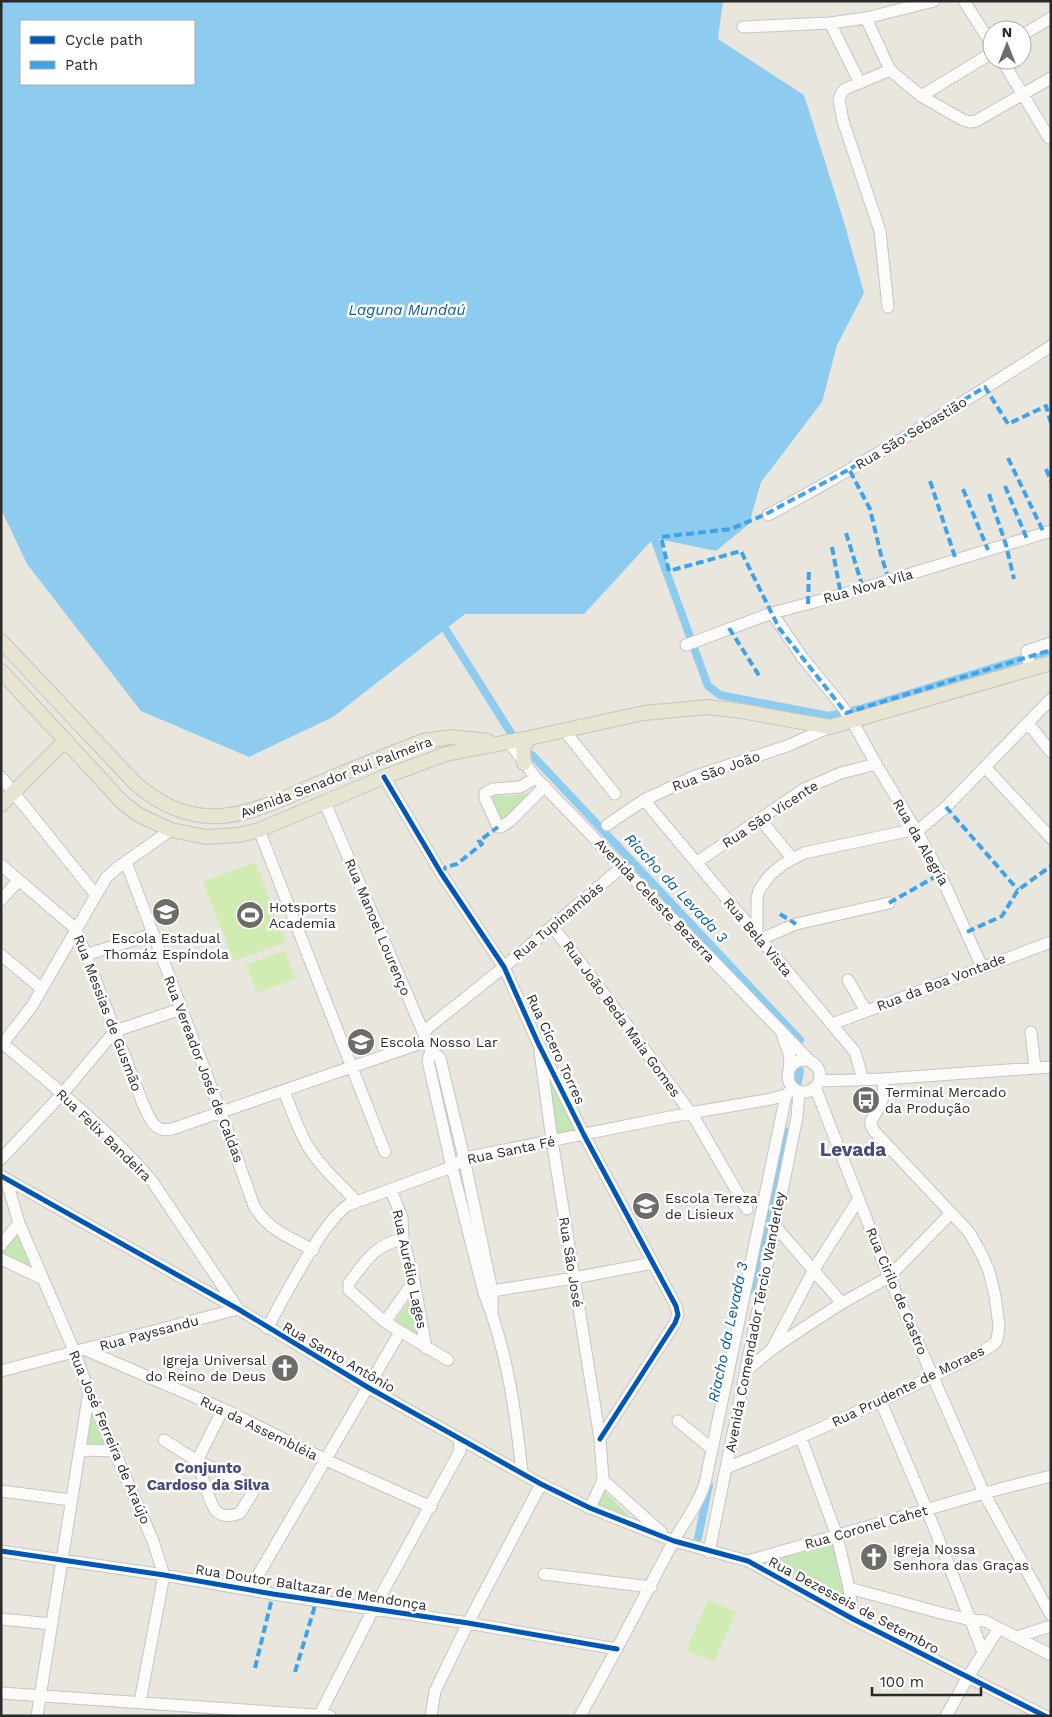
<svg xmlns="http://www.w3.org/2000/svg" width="1052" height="1717" font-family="'Work Sans',sans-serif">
<rect width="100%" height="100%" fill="#e9e6de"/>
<path fill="#c4e7b5" d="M 538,792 L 501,829 L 487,795 L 505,796 Z
M 549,1071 L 580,1131 L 553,1137 Z
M 18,1232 L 36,1271 L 1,1255 L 1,1251 Z
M 411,1298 L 422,1346 L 391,1327 Z
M 89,1405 L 109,1447 L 83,1447 Z
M 602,1489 L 648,1534 L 592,1509 Z
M 832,1541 L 847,1598 L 845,1602 L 842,1603 L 772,1566 L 771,1563 L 773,1560 Z"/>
<path fill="#d0ecb2" d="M 255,862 L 286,942 L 234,961 L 203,882 Z
M 285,950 L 295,979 L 257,993 L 246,965 Z
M 708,1600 L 736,1612 L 714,1662 L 686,1650 Z"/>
<path fill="#8dcbef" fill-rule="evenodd" d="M 1,1 L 723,1 L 718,39 L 804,95 L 844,222 L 864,293 L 837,345 L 822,402 L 761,482 L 749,524 L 716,551 L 654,538 L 584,614 L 465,614 L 333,717 L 249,757 L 141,711 L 27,564 L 1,509 ZM 21,21 L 194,21 L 194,84 L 21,84 Z"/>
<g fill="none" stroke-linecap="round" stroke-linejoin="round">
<path stroke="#8dcbef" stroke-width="8" d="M 654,538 L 708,686 L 720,695 L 829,716 L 860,709 L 1051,650
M 446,630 L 511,733
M 532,755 L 800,1040
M 797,1087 L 800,1071
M 751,1290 L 785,1131
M 698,1538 L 709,1485"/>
<g stroke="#c6c5c5" stroke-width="13">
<path id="minor" d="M 964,1 L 992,45
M 866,18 L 890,70
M 830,23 L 860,83
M 743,27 L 830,23 L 866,18 L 934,1
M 1022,35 L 1051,18
M 1002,60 L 1049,138 L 1051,137
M 921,96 L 992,53
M 888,307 L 880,231 L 843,121 L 839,100 L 842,92 L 845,89 L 890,70 L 921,96 L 963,120 L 970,122 L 976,121 L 1051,78
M 768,515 C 865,463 959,406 1051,346
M 772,613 L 802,657 L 842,706 L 852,721 L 876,764 L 916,830 L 940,874 L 982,967
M 686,645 L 772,613 L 841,595 L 1051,531
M 1030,669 L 1027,651 L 1051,643
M 1028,723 L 1051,752
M 564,730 L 615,794
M 508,741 L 536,778 L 812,1063
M 985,767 L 1051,838
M 1,777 L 96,895
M 384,777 L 441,873 L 504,967 L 538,1043 L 584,1135 L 676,1306 L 678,1315 L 675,1323 L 600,1439
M 536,778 L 520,787 L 493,789 L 485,793 L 485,798 L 498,827 L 501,827 L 510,821 L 545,786
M 644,800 L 855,1052 L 863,1080
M 325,803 L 427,1041 L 431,1050 L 440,1058 L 464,1158 L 492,1291 L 492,1311
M 760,819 L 792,858
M 607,825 L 644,800 L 693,777 L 787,746 L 830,727
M 259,830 L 385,1152
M 126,862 L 221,1113 L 254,1206 C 267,1229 290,1238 313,1250
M 697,862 L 804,789 L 841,773 L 876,764
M 1,865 L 76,929 L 143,1104 C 150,1118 153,1133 172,1129 L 427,1041
M 1,900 L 19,880
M 552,926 L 591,976 L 695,1119 L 747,1209
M 757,934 L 757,898 L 759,890 L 770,875 L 785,863 L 804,853 L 921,828 L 946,807 L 1051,699
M 761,939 L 796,924 L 889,903
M 1,955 L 42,989
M 85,955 L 153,934
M 848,980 L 866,1011
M 832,1024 L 1051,942
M 423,1032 L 504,967 L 622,867
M 1031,1032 L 1035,1068
M 782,1034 L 790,1056 L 789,1070
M 1,1042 C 53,1086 108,1129 152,1181 L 238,1309 L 1,1371
M 1,1046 L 32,1006 L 106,878 L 117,868 L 171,830
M 431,1050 L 428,1061 L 452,1167 L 484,1293 C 507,1349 516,1414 522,1474
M 540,1052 L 552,1140 L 600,1439 L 603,1480 L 590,1508
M788 1076a16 16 0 1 1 32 0a16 16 0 1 1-32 0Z
M 819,1081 L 883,1079 L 1051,1067
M 815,1087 L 889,1277 L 984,1493 L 1051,1615
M 284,1091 C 290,1107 296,1123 304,1139 C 316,1163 338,1182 357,1202
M 1,1159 L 63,1093 L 115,1031 L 181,1009
M 1,1176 L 238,1309 L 369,1388 L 541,1484 L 590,1508 L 674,1541 L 748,1561 L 853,1619 L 1045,1716
M 6,1179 L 19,1223 L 75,1353 L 89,1392 L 153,1541 L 164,1575 L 140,1702
M 391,1190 L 402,1218 L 403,1239 L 414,1281 L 426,1348
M 775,1226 L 842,1303
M 403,1239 C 374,1245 366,1261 349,1283 L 349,1290 L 385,1322 L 448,1360
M 1,1245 L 19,1223
M 1,1259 L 43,1279
M 486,1292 L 574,1278 L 653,1263
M 385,1322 L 414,1281
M 267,1328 C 284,1298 322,1222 348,1205 L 452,1167 L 464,1158 L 690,1113 L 771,1099 L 786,1095 L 793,1088
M 773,1347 L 813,1271 L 858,1200
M 86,1350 L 223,1409 L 326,1460 L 431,1507
M 746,1371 L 771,1350 L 802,1329 L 842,1303 L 889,1277 L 950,1214
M 881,1402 L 927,1510 L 983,1652
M 678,1421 L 712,1449
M 801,1438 L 837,1536 L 849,1588 L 853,1619
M 164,1440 L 197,1461 L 251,1485 L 253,1492 L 240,1513 C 233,1516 224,1517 217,1512 C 210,1506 201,1471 197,1461 L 223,1409
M 80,1450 L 115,1451
M 726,1468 C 812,1434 896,1395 980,1353 L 994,1344 L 997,1340 L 999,1326 L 995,1296 L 989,1271 L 982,1255 L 969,1232 L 874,1131 L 871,1125 L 871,1121 C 882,1102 885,1101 883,1079
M 603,1480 L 661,1532
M 1,1491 L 71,1500
M 1,1551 L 164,1575 L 273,1594 L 468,1623 L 617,1649
M 709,1552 L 797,1117 L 799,1091
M 748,1561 L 984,1493 L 1051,1476
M 544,1574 L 651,1587
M 849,1588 L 941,1613 L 971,1620 L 985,1621 L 1049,1654
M 250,1589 L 400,1332
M 1,1619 L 52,1624
M 1017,1637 L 1051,1626
M 1,1693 L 330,1716
M 37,1716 L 89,1392
M 319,1716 L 374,1608 L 460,1451 L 459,1438
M 431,1716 L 435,1691 L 438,1685 L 468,1623 L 541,1484
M 580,1716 C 612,1659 642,1601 672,1544 C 683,1523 698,1506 705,1483 L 786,1095
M 946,1716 L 968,1677 L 999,1628"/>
</g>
<g stroke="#c4c4c0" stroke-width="16">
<path id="major" d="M 1,641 L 136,784 C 203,841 254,811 324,781 C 357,767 390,754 423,741 L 452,737 L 488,741
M 1,671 L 123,803 L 139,815 L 171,830 L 206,837 L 239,835 L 259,830 L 384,777 L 446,754 L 529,738 L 644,713 L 708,707 L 741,711 L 830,727 L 1051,663
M 524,763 L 523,749 L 529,738
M 1,805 L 65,741"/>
</g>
<use href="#minor" stroke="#fcfbfa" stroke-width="11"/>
<use href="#major" stroke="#e7e4d2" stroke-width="14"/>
<path stroke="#3ea3eb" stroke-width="4" stroke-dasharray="8 4" stroke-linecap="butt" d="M 1051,423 L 1046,406 L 1008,424 L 985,387 L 848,470 L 764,515 L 731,529 L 661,537 L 669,571 L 741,551 L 779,628 L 846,713 L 1051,650
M 1008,458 L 1044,533
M 1046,469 L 1051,481
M 850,471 L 870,509 L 881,555 L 889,580
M 930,481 L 956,560
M 1005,486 L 1027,539
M 963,489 L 988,550
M 989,494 L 1006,545 L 1014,579
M 846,533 L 863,588
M 832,547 L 841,595
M 808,604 L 809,569
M 729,628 L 760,677
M 946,807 L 1018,890
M 441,873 L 446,867 L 457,864 L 482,844 L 479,841 L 498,827
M 889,903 L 940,874
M 780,914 L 796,924
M 967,932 L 1002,916 L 1018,890 L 1051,866
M 255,1668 L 273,1594
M 295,1672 L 314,1609 L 314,1600"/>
<g stroke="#fff" stroke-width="8">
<path id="cycleway" d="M 384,777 L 441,873 L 504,967 L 538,1043 L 584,1135 L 676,1306 L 678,1315 L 675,1323 L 600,1439
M 1,1176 L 238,1309 L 369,1388 L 541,1484 L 590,1508 L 674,1541 L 748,1561 L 853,1619 L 1045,1716
M 1,1551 L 164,1575 L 273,1594 L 468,1623 L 617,1649"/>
</g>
<use href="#cycleway" stroke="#0057b8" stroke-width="5"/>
</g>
<defs>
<g id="school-disc" transform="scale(1.4375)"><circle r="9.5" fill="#6d6c69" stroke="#fff"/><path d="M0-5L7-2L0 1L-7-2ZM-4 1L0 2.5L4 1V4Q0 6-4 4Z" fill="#fff"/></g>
<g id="stadium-disc" transform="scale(1.4375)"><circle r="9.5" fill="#6d6c69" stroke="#fff"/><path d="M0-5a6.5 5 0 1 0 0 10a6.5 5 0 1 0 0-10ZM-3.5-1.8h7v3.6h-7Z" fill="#fff"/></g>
<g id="university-disc" transform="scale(1.4375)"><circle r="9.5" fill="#6d6c69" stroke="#fff"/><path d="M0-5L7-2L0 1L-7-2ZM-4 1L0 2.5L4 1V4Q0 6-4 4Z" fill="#fff"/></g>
<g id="bus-disc" transform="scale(1.4375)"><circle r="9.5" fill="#6d6c69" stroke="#fff"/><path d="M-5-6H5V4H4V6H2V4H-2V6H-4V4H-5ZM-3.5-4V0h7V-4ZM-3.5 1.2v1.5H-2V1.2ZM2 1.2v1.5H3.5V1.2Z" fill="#fff"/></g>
<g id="church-disc" transform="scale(1.4375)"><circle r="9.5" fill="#6d6c69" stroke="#fff"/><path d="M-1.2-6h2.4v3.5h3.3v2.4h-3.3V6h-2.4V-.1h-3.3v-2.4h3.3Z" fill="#fff"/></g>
</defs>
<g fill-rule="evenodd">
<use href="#school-disc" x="166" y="912"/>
<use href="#stadium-disc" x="250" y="915"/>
<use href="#university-disc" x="361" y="1042"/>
<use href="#bus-disc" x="866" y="1100"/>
<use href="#school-disc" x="646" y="1206"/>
<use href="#church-disc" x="285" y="1368"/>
<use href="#church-disc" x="874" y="1557"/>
</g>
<g text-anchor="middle" stroke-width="5" stroke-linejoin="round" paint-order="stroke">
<g font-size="14" fill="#2a2a2a" stroke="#fff">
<text transform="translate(911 433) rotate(-31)" y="5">Rua São Sebastião</text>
<text transform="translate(868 586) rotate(-16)" y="5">Rua Nova Vila</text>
<text transform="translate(716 771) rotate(-20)" y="5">Rua São João</text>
<text transform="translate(336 777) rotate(-21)" y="5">Avenida Senador Rui Palmeira</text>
<text transform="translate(770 814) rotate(-33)" y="5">Rua São Vicente</text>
<text transform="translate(921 842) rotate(60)" y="5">Rua da Alegria</text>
<text transform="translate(655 900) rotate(46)" y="5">Avenida Celeste Bezerra</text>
<text transform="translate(558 921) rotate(-40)" y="5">Rua Tupinambás</text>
<text transform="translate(378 927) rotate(67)" y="5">Rua Manoel Lourenço</text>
<text transform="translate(758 937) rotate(50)" y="5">Rua Bela Vista</text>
<text transform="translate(941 982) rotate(-21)" y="5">Rua da Boa Vontade</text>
<text transform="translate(108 1013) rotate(69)" y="5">Rua Messias de Gusmão</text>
<text transform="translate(622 1019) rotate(54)" y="5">Rua João Beda Maia Gomes</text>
<text transform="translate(556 1049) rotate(65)" y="5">Rua Cícero Torres</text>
<text transform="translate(204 1069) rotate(69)" y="5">Rua Vereador José de Caldas</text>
<text transform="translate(104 1135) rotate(44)" y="5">Rua Felix Bandeira</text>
<text transform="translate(511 1150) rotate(-12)" y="5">Rua Santa Fé</text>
<text transform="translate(571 1262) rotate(81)" y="5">Rua São José</text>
<text transform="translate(410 1269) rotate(78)" y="5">Rua Aurélio Lages</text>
<text transform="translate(897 1291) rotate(67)" y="5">Rua Cirilo de Castro</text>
<text transform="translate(755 1322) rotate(-79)" y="5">Avenida Comendador Tércio Wanderley</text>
<text transform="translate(149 1333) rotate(-15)" y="5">Rua Payssandu</text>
<text transform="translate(339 1357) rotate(30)" y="5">Rua Santo Antônio</text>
<text transform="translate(908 1386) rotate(-26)" y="5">Rua Prudente de Moraes</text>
<text transform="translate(259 1428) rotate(26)" y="5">Rua da Assembléia</text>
<text transform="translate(110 1437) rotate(67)" y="5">Rua José Ferreira de Araújo</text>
<text transform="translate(866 1527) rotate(-16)" y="5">Rua Coronel Cahet</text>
<text transform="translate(311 1587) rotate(9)" y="5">Rua Doutor Baltazar de Mendonça</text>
<text transform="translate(854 1605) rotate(28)" y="5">Rua Dezesseis de Setembro</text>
</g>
<g font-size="14" fill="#2a2a2a" stroke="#fff" text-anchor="start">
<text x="269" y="912">Hotsports<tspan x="269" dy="16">Academia</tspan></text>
<text x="166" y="943" text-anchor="middle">Escola Estadual<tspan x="166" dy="16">Thomáz Espíndola</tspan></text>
<text x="380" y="1047">Escola Nosso Lar</text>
<text x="885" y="1097">Terminal Mercado<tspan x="885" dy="16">da Produção</tspan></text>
<text x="665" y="1203">Escola Tereza<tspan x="665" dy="16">de Lisieux</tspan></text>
<text x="266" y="1365" text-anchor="end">Igreja Universal<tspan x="266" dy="16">do Reino de Deus</tspan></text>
<text x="893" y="1554">Igreja Nossa<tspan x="893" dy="16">Senhora das Graças</tspan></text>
</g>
<g font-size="15" font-style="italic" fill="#045aa3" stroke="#fff">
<text x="407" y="315">Laguna Mundaú</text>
<text transform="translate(676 888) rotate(47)" y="5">Riacho da Levada 3</text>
<text transform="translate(728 1332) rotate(-78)" y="5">Riacho da Levada 3</text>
</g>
<g font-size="15" font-weight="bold" fill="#474b7d" stroke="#fff">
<text x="208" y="1473">Conjunto<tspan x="208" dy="17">Cardoso da Silva</tspan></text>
</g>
<g font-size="19" font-weight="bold" fill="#474b7d" stroke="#fff">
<text x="853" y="1156">Levada</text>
</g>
</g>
<rect width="1052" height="1717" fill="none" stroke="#2a2a2a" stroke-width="5"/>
<rect x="20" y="20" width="175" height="65" fill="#ffffff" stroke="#aaaaaa"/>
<rect x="30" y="36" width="25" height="8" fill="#0057b8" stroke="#aaaaaa"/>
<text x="65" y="45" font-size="15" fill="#2a2a2a">Cycle path</text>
<rect x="30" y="61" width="25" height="8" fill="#3ea3eb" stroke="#aaaaaa"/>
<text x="65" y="70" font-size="15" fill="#2a2a2a">Path</text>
<g transform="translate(1007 45)"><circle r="24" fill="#ffffff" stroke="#aaaaaa"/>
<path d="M0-4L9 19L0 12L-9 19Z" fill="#6d6c69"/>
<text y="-8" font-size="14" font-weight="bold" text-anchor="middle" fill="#2a2a2a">N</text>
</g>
<path d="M872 1687v8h109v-8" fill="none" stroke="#2a2a2a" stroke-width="2.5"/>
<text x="880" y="1687" font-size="15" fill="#2a2a2a" stroke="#ffffff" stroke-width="4" paint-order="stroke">100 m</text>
</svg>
